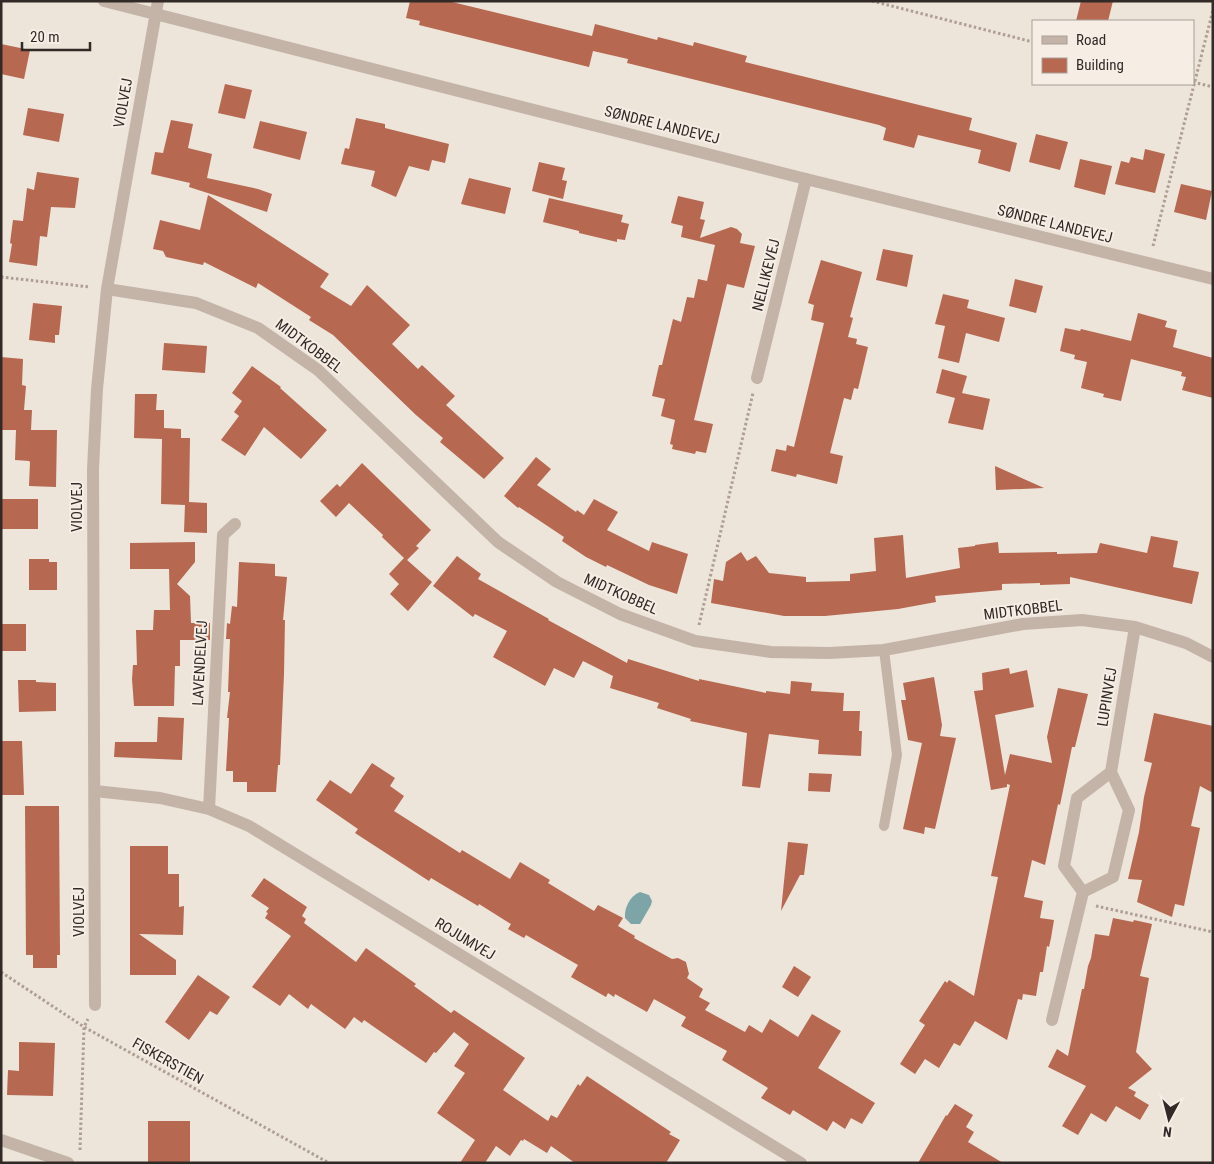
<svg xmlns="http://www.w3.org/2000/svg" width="1214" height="1164" font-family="'Roboto Condensed',sans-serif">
<rect width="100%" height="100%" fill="#ede4da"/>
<path fill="#7da5a7" d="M 640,892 L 649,895 L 652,901 L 651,905 L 640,924 L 631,924 L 625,918 C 624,908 630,896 640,892 Z"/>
<path fill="#b66850" d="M 410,1 L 448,1 L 592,36 L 595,24 L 657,40 L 658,37 L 693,46 L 694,42 L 747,56 L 745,62 L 972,118 L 969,130 L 1017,143 L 1010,172 L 978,163 L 981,150 L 918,135 L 914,148 L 883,140 L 886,128 L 879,125 L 627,63 L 628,59 L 593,51 L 589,67 L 419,25 L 420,21 L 406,18 Z
M 1081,1 L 1113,1 L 1108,21 L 1076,21 Z
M 1,44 L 30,50 L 24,79 L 1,74 Z
M 225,84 L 252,90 L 245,119 L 218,113 Z
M 28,108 L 64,114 L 59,142 L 23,135 Z
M 356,118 L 385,124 L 385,128 L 449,144 L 445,163 L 432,160 L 429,171 L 409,166 L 396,197 L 371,186 L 375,171 L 341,164 L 345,148 L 349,149 Z
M 171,120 L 193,124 L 188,148 L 212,154 L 207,178 L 258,189 L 272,194 L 267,212 L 189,187 L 190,183 L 151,174 L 155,152 L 163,153 Z
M 260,121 L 307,132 L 300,160 L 253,148 Z
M 1036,134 L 1068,142 L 1060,170 L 1029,162 Z
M 1145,149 L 1165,154 L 1155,193 L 1115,184 L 1121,161 L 1129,163 L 1131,157 L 1143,160 Z
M 1080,159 L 1112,166 L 1105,195 L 1074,187 Z
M 539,162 L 565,168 L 562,180 L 567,181 L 563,199 L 532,191 Z
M 37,172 L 79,178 L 75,208 L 51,207 L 47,237 L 40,236 L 37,266 L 9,262 L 12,244 L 10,243 L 13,220 L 23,221 L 27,188 L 34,190 Z
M 469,178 L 511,188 L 505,214 L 461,204 Z
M 1181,184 L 1212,191 L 1206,220 L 1174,212 Z
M 208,195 L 329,274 L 320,287 L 351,306 L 367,285 L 410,325 L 392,344 L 418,369 L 422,365 L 455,396 L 446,405 L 504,458 L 484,479 L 440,442 L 443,438 L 416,415 L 333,335 L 309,320 L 311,317 L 258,283 L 256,288 L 204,262 L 203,265 L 166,257 L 163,251 L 153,249 L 160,220 L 200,230 Z
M 678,196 L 704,202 L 700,219 L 705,220 L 700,238 L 731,227 L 737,229 L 742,234 L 740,243 L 755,246 L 744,288 L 727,284 L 694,420 L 713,424 L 706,453 L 696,451 L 695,454 L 672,449 L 673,445 L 670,444 L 675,420 L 661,416 L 665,399 L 652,396 L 659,365 L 662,365 L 673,319 L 681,322 L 687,297 L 694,298 L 698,279 L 707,281 L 715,245 L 681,237 L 683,226 L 671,223 Z
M 549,198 L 623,215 L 621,222 L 629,224 L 625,240 L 617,239 L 617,242 L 579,233 L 579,231 L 543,222 Z
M 883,249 L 913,255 L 907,287 L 876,280 Z
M 821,260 L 862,272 L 850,317 L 853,318 L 848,337 L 857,339 L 856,344 L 868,347 L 858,389 L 854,388 L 851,400 L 844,398 L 830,453 L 843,456 L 837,484 L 797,474 L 796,477 L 771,471 L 776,449 L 786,451 L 787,445 L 794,447 L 824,323 L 811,320 L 814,305 L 808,303 Z
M 1015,279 L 1043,286 L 1036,313 L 1009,306 Z
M 943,294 L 969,300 L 967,308 L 1005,318 L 999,342 L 966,333 L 959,363 L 938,358 L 945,326 L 935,324 Z
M 33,303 L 62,306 L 59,335 L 55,335 L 55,343 L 29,340 Z
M 1138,313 L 1167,321 L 1165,327 L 1177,330 L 1173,347 L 1213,358 L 1213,398 L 1182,390 L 1186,377 L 1181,376 L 1182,372 L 1131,359 L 1121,401 L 1103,397 L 1104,394 L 1081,388 L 1087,362 L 1074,359 L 1075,355 L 1060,351 L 1065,328 L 1080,331 L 1081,329 L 1131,341 Z
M 164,343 L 207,346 L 205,373 L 162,370 Z
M 1,357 L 23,359 L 22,385 L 26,386 L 24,410 L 32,410 L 31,430 L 57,430 L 56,487 L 29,486 L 30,462 L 29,461 L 15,460 L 16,430 L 1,430 Z
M 252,366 L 281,387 L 280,388 L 327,430 L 301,459 L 264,427 L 245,456 L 221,440 L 239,416 L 234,412 L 242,401 L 232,393 Z
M 942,369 L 967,376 L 962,393 L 990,399 L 983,430 L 948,423 L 955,398 L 936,393 Z
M 135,394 L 157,394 L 156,410 L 164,410 L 164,428 L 181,429 L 181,438 L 190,438 L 189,502 L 207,503 L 207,533 L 184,532 L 185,505 L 161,504 L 162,439 L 134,438 Z
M 536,457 L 551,469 L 537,485 L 576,512 L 577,510 L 584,515 L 594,499 L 618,512 L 607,530 L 649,551 L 652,542 L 688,554 L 677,594 L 649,585 L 607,565 L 606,567 L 586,557 L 562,541 L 564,537 L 519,507 L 518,508 L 504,496 Z
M 362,463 L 431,530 L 416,546 L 419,548 L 407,560 L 432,582 L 408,611 L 390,594 L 399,584 L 389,574 L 404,558 L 382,537 L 383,535 L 349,503 L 336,517 L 320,501 L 337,484 L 340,487 Z
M 995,466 L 1044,488 L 996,490 Z
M 1,499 L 38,499 L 38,529 L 1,529 Z
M 903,535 L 906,578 L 960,568 L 958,548 L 975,546 L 975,545 L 998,542 L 999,553 L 1057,552 L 1057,554 L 1097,553 L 1100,543 L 1147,553 L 1151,536 L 1178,541 L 1173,567 L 1199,572 L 1192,604 L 1070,577 L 1070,584 L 1040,585 L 1040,583 L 1002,584 L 1002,590 L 935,596 L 936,602 L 898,609 L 825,616 L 784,616 L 711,603 L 714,579 L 723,581 L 726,562 L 741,552 L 747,561 L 756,556 L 769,573 L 806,577 L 806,582 L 850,581 L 850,574 L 876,571 L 874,538 Z
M 195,542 L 195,562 L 177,584 L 190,596 L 191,623 L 210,623 L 210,640 L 180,640 L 180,666 L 175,666 L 174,706 L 134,706 L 132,679 L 133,665 L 137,665 L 136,630 L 153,630 L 154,610 L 170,610 L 169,569 L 130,569 L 130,543 Z
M 457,556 L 481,574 L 478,579 L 549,619 L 548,620 L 627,663 L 628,659 L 699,681 L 699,679 L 766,693 L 766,691 L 790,694 L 791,681 L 812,683 L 811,691 L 844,693 L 843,711 L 860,711 L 859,731 L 862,731 L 861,756 L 818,754 L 819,740 L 769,734 L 760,788 L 742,786 L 747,733 L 690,721 L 691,719 L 657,708 L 659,703 L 610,688 L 613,676 L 583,661 L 574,678 L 554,668 L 545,686 L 493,657 L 507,631 L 475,614 L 473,617 L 433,586 Z
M 29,559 L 49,559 L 49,562 L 57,562 L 57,590 L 29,590 Z
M 239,562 L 275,564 L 275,576 L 287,577 L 283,620 L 285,620 L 284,674 L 280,765 L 278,765 L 276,792 L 247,792 L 247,782 L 233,782 L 233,771 L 226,771 L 229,718 L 227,718 L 230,692 L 228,692 L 230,639 L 226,639 L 227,623 L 230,624 L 232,606 L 237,607 Z
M 1,624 L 26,624 L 26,651 L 1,651 Z
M 1009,668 L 1010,674 L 1027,670 L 1034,707 L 995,715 L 1005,775 L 1010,754 L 1052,763 L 1047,737 L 1058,688 L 1088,694 L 1075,747 L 1072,747 L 1060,805 L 1058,804 L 1045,865 L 1032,860 L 1024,897 L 1043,901 L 1040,918 L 1054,920 L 1051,938 L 1049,947 L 1047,946 L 1043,972 L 1040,972 L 1036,996 L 1023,994 L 1022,1000 L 1018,999 L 1007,1040 L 975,1021 L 960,1046 L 954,1043 L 939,1068 L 925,1059 L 915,1074 L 900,1064 L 925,1025 L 919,1021 L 945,981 L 947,983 L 949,980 L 974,996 L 998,877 L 991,876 L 1010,785 L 1007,784 L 1007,787 L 991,790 L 974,691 L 983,690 L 982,673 Z
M 934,677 L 942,725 L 940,736 L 956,738 L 935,829 L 925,827 L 924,834 L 903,829 L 922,743 L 908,740 L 901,700 L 906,700 L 903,683 Z
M 18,680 L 36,680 L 36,682 L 56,683 L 56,711 L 19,712 Z
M 1154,713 L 1213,726 L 1213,793 L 1200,786 L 1191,826 L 1200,828 L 1184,906 L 1175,904 L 1172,917 L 1137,902 L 1142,880 L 1128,879 L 1139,832 L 1144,797 L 1152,763 L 1144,761 Z
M 158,717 L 184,718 L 182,760 L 114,757 L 115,742 L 157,742 Z
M 1,741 L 22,741 L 24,795 L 1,795 Z
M 372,763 L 395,778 L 390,786 L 404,796 L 394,811 L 460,853 L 462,850 L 510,879 L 520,862 L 550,880 L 548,883 L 594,911 L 598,905 L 623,918 L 618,926 L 635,936 L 634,938 L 672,959 L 678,958 L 686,962 L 689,974 L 687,978 L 703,989 L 699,997 L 710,1003 L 705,1010 L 745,1032 L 749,1025 L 762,1033 L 770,1019 L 798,1037 L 812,1014 L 841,1031 L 818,1068 L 875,1103 L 862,1124 L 851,1118 L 845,1129 L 833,1121 L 827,1131 L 793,1110 L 790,1115 L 761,1098 L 768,1088 L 722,1060 L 727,1051 L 681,1026 L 686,1017 L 654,999 L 647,1012 L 615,994 L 614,997 L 608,993 L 606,997 L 571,977 L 578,965 L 526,935 L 524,938 L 508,929 L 511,924 L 479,904 L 478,906 L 431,878 L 429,881 L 355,833 L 358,829 L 316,800 L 330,780 L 351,794 Z
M 809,773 L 832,774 L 830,792 L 808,791 Z
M 25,806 L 59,806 L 60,955 L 57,955 L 57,968 L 33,968 L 33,955 L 26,955 Z
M 788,842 L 808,844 L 804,875 L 800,875 L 781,911 Z
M 130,846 L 168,846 L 168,874 L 179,874 L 179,907 L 184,906 L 183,935 L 139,934 L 176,960 L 176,975 L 130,975 Z
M 264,878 L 307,907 L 302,916 L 306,919 L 304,923 L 356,962 L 366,948 L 416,984 L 414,986 L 451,1013 L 454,1010 L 525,1058 L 503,1090 L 548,1121 L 551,1115 L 557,1118 L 578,1084 L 580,1086 L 587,1076 L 671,1132 L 669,1134 L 680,1140 L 666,1163 L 575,1163 L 551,1146 L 547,1153 L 524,1139 L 523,1141 L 521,1140 L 510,1156 L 496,1146 L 485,1163 L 460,1163 L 475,1140 L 437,1113 L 465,1073 L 454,1066 L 469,1044 L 454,1032 L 436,1053 L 434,1052 L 426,1063 L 364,1020 L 362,1023 L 354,1017 L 345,1029 L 311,1004 L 308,1009 L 289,994 L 280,1006 L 252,987 L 291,936 L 265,918 L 268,913 L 266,912 L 269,908 L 251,896 Z
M 1113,918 L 1133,922 L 1134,920 L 1152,924 L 1140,976 L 1149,978 L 1136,1052 L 1152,1069 L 1128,1088 L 1136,1092 L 1134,1096 L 1149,1105 L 1140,1120 L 1116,1106 L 1106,1122 L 1091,1113 L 1078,1135 L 1062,1126 L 1086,1086 L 1048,1067 L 1057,1049 L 1068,1056 L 1082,989 L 1084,989 L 1088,966 L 1091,958 L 1095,934 L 1109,936 Z
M 794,966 L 811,977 L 798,997 L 782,987 Z
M 198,975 L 230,997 L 217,1015 L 210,1011 L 189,1040 L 165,1022 Z
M 19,1042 L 55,1043 L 53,1096 L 7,1095 L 8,1070 L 19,1071 Z
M 955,1104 L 973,1115 L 966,1127 L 974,1132 L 968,1142 L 1003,1163 L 918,1163 L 946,1115 L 947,1116 Z
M 148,1121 L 190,1121 L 190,1163 L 148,1163 Z"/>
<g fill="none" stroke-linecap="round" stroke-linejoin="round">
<path stroke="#af9e92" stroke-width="3" stroke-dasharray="2.5 2.5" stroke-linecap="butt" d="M 872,1 L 1033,42
M 1193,82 L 1213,87
M 1153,246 L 1213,10
M 1,277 L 90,287
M 699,625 L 753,393
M 1096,906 L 1213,932
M 1,972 L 84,1027 L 329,1163
M 80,1150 L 84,1027 L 88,1019"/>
<path stroke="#c4b4a8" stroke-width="10" d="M 884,650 L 897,755 L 884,826"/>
<path stroke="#c4b4a8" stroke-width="12" d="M 107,289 L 196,303 L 258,328 L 318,370 L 498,542 L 557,582 L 620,614 L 695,641 L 771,652 L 829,653 L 884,650 L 1023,624 L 1082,620 L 1135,627 L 1186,643 L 1213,657
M 757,378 L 806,179
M 95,791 L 160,798 L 209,809 L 249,826 L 801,1163
M 209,809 L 223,535 L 235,524
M 1083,892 L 1064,866 L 1077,798 L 1111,772
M 95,1005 L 93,469 L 97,389 L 107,289 L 158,1
M 1052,1020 L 1083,892 L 1113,877 L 1129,810 L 1111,772 L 1135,627
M 1,1140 L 68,1163"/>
<path stroke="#c4b4a8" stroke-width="12" d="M 104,1 L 806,179 L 1213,279"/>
</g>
<g text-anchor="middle" stroke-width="4" stroke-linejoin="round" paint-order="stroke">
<g font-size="15" fill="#312a27" stroke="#f6eee5">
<text transform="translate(123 103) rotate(-80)" y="5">VIOLVEJ</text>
<text transform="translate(662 125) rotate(14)" y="5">SØNDRE LANDEVEJ</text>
<text transform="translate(1055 224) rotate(14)" y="5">SØNDRE LANDEVEJ</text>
<text transform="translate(766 275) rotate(-76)" y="5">NELLIKEVEJ</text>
<text transform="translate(309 346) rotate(37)" y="5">MIDTKOBBEL</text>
<text transform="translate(77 507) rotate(-90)" y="5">VIOLVEJ</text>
<text transform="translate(621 594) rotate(24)" y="5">MIDTKOBBEL</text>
<text transform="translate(1023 610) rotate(-7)" y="5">MIDTKOBBEL</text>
<text transform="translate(200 663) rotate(-87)" y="5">LAVENDELVEJ</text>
<text transform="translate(1107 697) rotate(-81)" y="5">LUPINVEJ</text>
<text transform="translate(79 912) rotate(-90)" y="5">VIOLVEJ</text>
<text transform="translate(465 939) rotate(31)" y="5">ROJUMVEJ</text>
<text transform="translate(168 1061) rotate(29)" y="5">FISKERSTIEN</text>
</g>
</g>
<rect width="1214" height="1164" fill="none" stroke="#312a27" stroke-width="5"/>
<rect x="1032" y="20" width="162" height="65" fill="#f6eee5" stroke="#a7a099"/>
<rect x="1042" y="36" width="25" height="8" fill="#c4b4a8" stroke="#a7a099"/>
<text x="1076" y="45" font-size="15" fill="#312a27">Road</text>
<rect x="1042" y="58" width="25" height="15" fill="#b66850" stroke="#a7a099"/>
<text x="1076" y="70" font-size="15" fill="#312a27">Building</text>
<g transform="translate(1169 1119) rotate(187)" stroke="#f6eee5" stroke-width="4" paint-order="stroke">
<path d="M0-4L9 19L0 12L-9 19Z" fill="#312a27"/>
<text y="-8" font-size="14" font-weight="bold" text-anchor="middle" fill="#312a27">N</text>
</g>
<path d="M22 42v8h68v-8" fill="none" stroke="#312a27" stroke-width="2.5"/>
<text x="30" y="42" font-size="15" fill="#312a27" stroke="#f6eee5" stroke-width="4" paint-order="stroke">20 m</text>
</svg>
